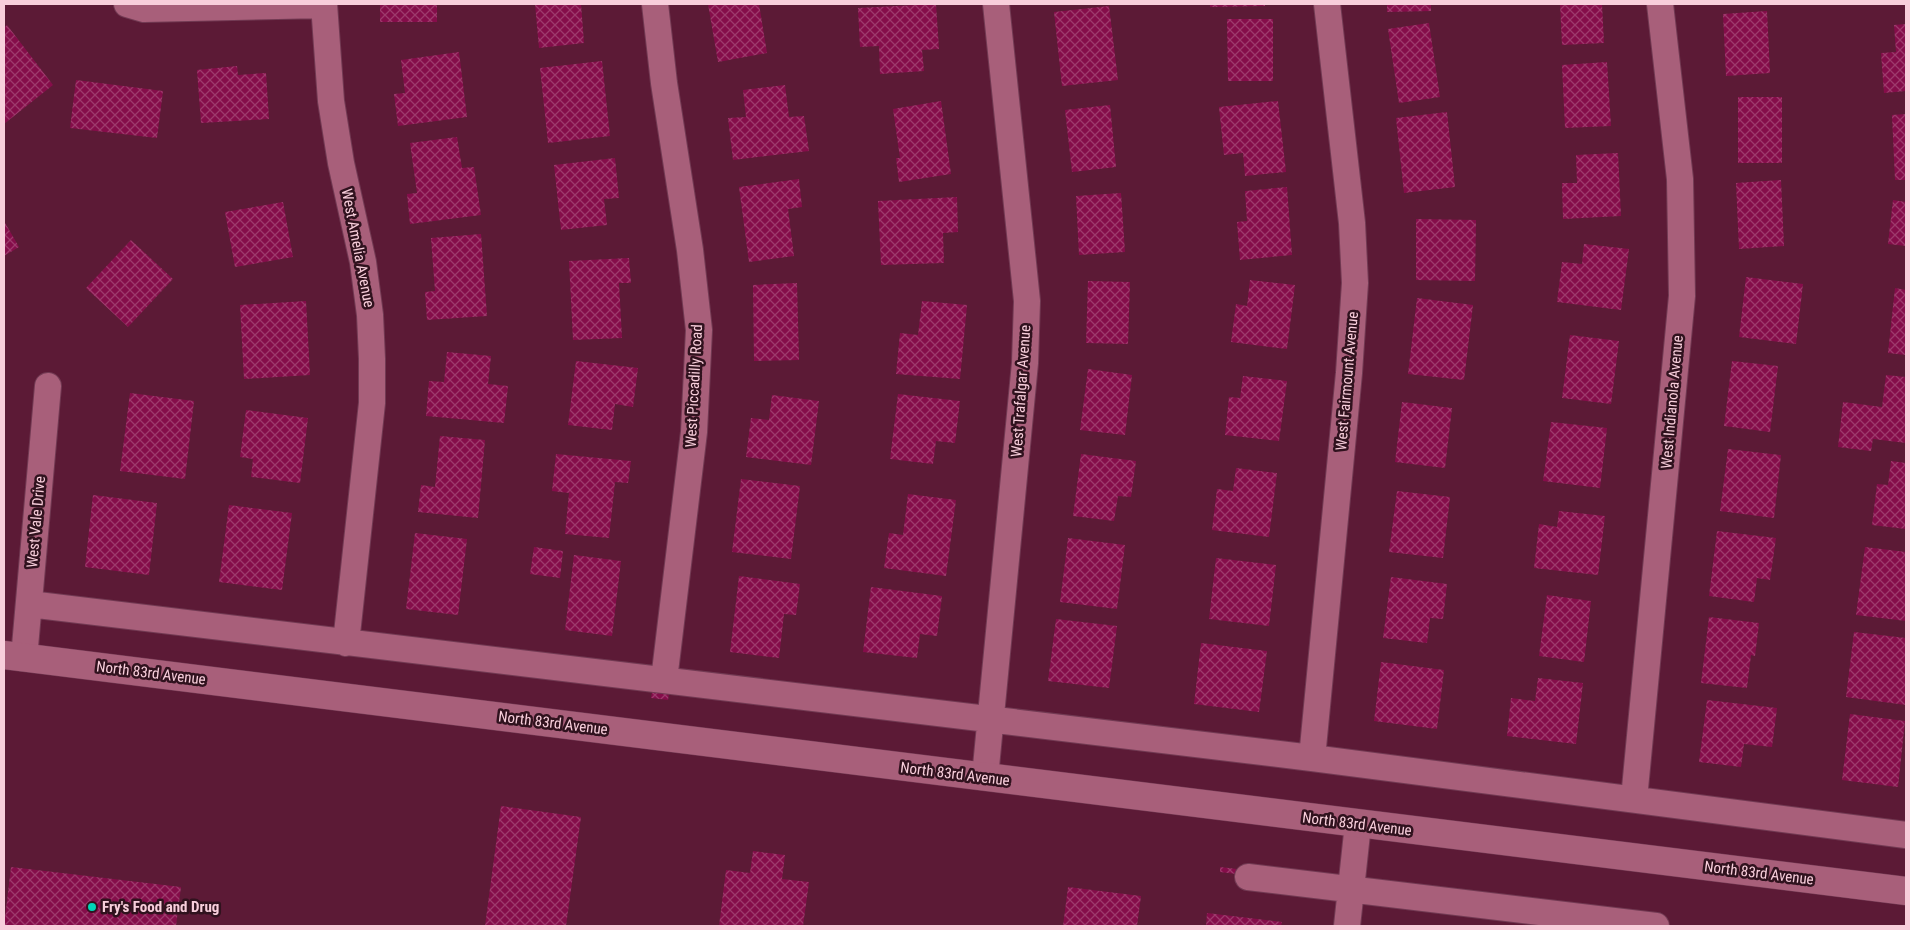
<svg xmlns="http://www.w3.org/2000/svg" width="1910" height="930" font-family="'Roboto Condensed',sans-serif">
<defs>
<pattern id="building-cross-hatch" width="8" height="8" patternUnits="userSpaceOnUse" patternTransform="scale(1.25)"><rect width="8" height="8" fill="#850d4a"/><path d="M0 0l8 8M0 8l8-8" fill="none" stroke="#9d3a6c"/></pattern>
</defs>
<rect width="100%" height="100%" fill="#5c1a36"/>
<path fill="url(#building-cross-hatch)" d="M 380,4 L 437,4 L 437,22 L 380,22 Z
M 535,4 L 581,4 L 584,43 L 539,48 Z
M 708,4 L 759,4 L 767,53 L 718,62 Z
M 936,4 L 939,49 L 922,50 L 924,71 L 880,74 L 879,46 L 860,47 L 858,8 Z
M 1210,4 L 1265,4 L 1265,6 L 1210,7 Z
M 1387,4 L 1431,4 L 1431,11 L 1387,12 Z
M 1560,4 L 1602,4 L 1604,43 L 1562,45 Z
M 1109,6 L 1118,80 L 1062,86 L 1054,12 Z
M 1767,11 L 1770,73 L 1726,76 L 1723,14 Z
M 1227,19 L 1273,19 L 1273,81 L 1228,81 Z
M 1429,23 L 1440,97 L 1399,103 L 1388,29 Z
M 1906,24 L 1906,91 L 1884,93 L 1881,53 L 1896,52 L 1894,25 Z
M 7,25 L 53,85 L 4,124 L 4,28 Z
M 459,52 L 467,117 L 398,126 L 394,94 L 405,93 L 401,60 Z
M 602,61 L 610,136 L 548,143 L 540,68 Z
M 1607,62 L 1611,126 L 1565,128 L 1562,65 Z
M 237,66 L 238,75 L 266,73 L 269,119 L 201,123 L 197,70 Z
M 76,80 L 163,91 L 157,138 L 70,128 Z
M 785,85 L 789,117 L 804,116 L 809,151 L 733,160 L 728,118 L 746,117 L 743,90 Z
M 1738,97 L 1782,97 L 1782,163 L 1738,163 Z
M 941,101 L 951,174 L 899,182 L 896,158 L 900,158 L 893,109 Z
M 1278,101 L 1286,172 L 1245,176 L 1243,153 L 1224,155 L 1219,107 Z
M 1110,105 L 1116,167 L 1072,172 L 1065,110 Z
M 1447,112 L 1455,187 L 1404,193 L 1396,118 Z
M 1906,114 L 1906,180 L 1895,180 L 1892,115 Z
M 457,137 L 462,168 L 474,167 L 481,215 L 410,224 L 407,194 L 417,193 L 410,143 Z
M 1618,153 L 1621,216 L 1563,219 L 1562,183 L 1577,183 L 1576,155 Z
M 615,158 L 619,198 L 604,199 L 607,225 L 561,230 L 554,165 Z
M 799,179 L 802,207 L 788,209 L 794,256 L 749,262 L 739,187 Z
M 1781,180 L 1784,246 L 1739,249 L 1736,183 Z
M 1287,187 L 1292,255 L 1240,260 L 1237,222 L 1247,221 L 1245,191 Z
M 1121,193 L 1125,252 L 1079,255 L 1076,196 Z
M 957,197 L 958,232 L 943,233 L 944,263 L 881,265 L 878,201 Z
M 1893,200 L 1906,202 L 1906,246 L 1888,244 Z
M 283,202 L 293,257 L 235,267 L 225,212 Z
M 1416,219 L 1476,220 L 1475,281 L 1416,280 Z
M 4,221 L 19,247 L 4,256 Z
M 481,234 L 487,316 L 427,320 L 425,292 L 435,291 L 431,238 Z
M 131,240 L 173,279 L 128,327 L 86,288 Z
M 1584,244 L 1629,249 L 1621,310 L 1557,302 L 1562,262 L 1582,264 Z
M 629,258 L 631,283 L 619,283 L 622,338 L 573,340 L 569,261 Z
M 1746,277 L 1803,284 L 1796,344 L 1739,337 Z
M 1250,280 L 1295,285 L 1287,349 L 1231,342 L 1236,304 L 1247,306 Z
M 1088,281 L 1130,282 L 1128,344 L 1086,343 Z
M 797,283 L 799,360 L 754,361 L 753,285 Z
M 1895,288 L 1906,290 L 1906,355 L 1888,353 Z
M 1417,298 L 1473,305 L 1464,380 L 1408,374 Z
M 306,301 L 310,375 L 244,379 L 240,305 Z
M 922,301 L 967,305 L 960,379 L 896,374 L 900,333 L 918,335 Z
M 1570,335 L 1619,341 L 1611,404 L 1562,398 Z
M 447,352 L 491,356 L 488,384 L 508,386 L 504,423 L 426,416 L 429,381 L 444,382 Z
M 576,361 L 638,368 L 633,407 L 615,404 L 612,430 L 568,425 Z
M 1732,361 L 1778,366 L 1770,432 L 1724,426 Z
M 1088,369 L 1132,375 L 1125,435 L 1080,430 Z
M 1886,375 L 1906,377 L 1906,443 L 1873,439 L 1871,451 L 1838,447 L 1843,402 L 1882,407 Z
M 1243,376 L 1287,381 L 1279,441 L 1225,435 L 1229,397 L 1240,398 Z
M 130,393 L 194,401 L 185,479 L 120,471 Z
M 898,394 L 960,401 L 955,443 L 936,441 L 933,464 L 890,459 Z
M 772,395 L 819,401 L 811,465 L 746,457 L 751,418 L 769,420 Z
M 1402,402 L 1452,408 L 1445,468 L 1395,462 Z
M 246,410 L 308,418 L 300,483 L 251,477 L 253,459 L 240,457 Z
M 1551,422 L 1607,428 L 1600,488 L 1543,481 Z
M 440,436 L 485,440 L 478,518 L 418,512 L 421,485 L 435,487 Z
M 1728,449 L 1781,455 L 1774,518 L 1720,511 Z
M 556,454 L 631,461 L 628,483 L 615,482 L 609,538 L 565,534 L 569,493 L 552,491 Z
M 1081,454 L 1136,461 L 1131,497 L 1118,496 L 1114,521 L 1073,516 Z
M 1891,461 L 1906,463 L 1906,529 L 1872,525 L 1877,484 L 1888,485 Z
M 1236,468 L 1277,473 L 1269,537 L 1212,530 L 1217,489 L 1233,491 Z
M 741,479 L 800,486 L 791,559 L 732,552 Z
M 1397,491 L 1450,497 L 1443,558 L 1389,552 Z
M 908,494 L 956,500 L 946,576 L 884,568 L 889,533 L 903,535 Z
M 93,495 L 157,503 L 149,575 L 85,567 Z
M 229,505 L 292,513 L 282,590 L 219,582 Z
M 1559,511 L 1605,516 L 1598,575 L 1534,568 L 1539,524 L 1557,527 Z
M 1717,531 L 1776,538 L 1770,580 L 1757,578 L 1754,602 L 1709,596 Z
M 415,533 L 467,539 L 458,615 L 406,609 Z
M 1068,538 L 1125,545 L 1117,609 L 1060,602 Z
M 534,547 L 563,551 L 560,578 L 530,574 Z
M 1865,547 L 1906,552 L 1906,621 L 1856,615 Z
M 574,555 L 621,561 L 612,636 L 565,630 Z
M 1216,558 L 1276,565 L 1269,626 L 1209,619 Z
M 739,576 L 800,584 L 796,615 L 784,614 L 779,658 L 730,652 Z
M 1391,577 L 1447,584 L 1443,619 L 1430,618 L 1427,643 L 1383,638 Z
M 871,587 L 942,596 L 937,636 L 920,634 L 917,658 L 863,652 Z
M 1547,595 L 1591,601 L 1584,662 L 1539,656 Z
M 1709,617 L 1759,623 L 1755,656 L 1751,655 L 1747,688 L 1701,683 Z
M 1056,619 L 1117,626 L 1109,688 L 1048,681 Z
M 1854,632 L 1906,638 L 1906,705 L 1846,697 Z
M 1201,643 L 1267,651 L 1259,712 L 1194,704 Z
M 1381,662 L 1444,670 L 1437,729 L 1374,721 Z
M 1538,678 L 1583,683 L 1576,744 L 1507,736 L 1511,698 L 1535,701 Z
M 652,692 L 669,694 L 668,700 L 651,698 Z
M 1707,700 L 1777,708 L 1772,747 L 1744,744 L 1741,767 L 1699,762 Z
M 1850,714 L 1905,721 L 1898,787 L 1842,780 Z
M 501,806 L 581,817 L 566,926 L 485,926 Z
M 753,851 L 785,855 L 782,879 L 809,882 L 803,926 L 719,926 L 726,870 L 750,873 Z
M 11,867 L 181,887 L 176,926 L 4,926 Z
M 1220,867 L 1237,869 L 1236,874 L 1220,872 Z
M 1068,887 L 1141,896 L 1137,926 L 1063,926 Z
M 1207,913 L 1282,922 L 1281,926 L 1206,926 Z"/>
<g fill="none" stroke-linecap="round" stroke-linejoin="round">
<g stroke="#723a53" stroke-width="28">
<path id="minor" d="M 127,4 L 144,9 L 324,5
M 324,4 L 331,101 L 341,163 L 363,262 L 370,315 L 372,359 L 372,403 L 346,643
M 655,4 L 664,83 L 690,250 L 699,330 L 694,432 L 664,680
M 29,604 L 1312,758 L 1906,835
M 24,658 L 48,386
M 1312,758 L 1349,373 L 1355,283 L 1352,223 L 1327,4
M 985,777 L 1025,363 L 1027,301 L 996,4
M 1634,799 L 1682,296 L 1680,179 L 1660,4
M 1248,877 L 1656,926
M 1347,926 L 1358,824"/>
</g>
<g stroke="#723a53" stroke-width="29">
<path id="secondary" d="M 4,655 L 1906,891"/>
</g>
<use href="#minor" stroke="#a85f7a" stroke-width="26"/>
<use href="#secondary" stroke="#a85f7a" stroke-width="28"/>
</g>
<circle fill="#00d5b7" stroke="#30121e" stroke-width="2" cx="92" cy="907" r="5"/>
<g text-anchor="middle" stroke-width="5" stroke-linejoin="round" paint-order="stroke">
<g font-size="15" fill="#f8cedb" stroke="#30121e">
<text transform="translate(358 248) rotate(79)" y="5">West Amelia Avenue</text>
<text transform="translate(1347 381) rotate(-85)" y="5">West Fairmount Avenue</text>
<text transform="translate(694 386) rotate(-87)" y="5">West Piccadilly Road</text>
<text transform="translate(1021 391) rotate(-86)" y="5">West Trafalgar Avenue</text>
<text transform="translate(1672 402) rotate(-85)" y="5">West Indianola Avenue</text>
<text transform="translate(36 522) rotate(-85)" y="5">West Vale Drive</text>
<text transform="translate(151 673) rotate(7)" y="5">North 83rd Avenue</text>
<text transform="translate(553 723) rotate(7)" y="5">North 83rd Avenue</text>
<text transform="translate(955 774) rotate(7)" y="5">North 83rd Avenue</text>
<text transform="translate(1357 824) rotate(7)" y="5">North 83rd Avenue</text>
<text transform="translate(1759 873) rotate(7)" y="5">North 83rd Avenue</text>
</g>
<g font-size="15" font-weight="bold" fill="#f8cedb" stroke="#30121e" text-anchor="start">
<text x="102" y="912">Fry's Food and Drug</text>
</g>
</g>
<rect width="1910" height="930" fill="none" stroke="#f8cedb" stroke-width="10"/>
</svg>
